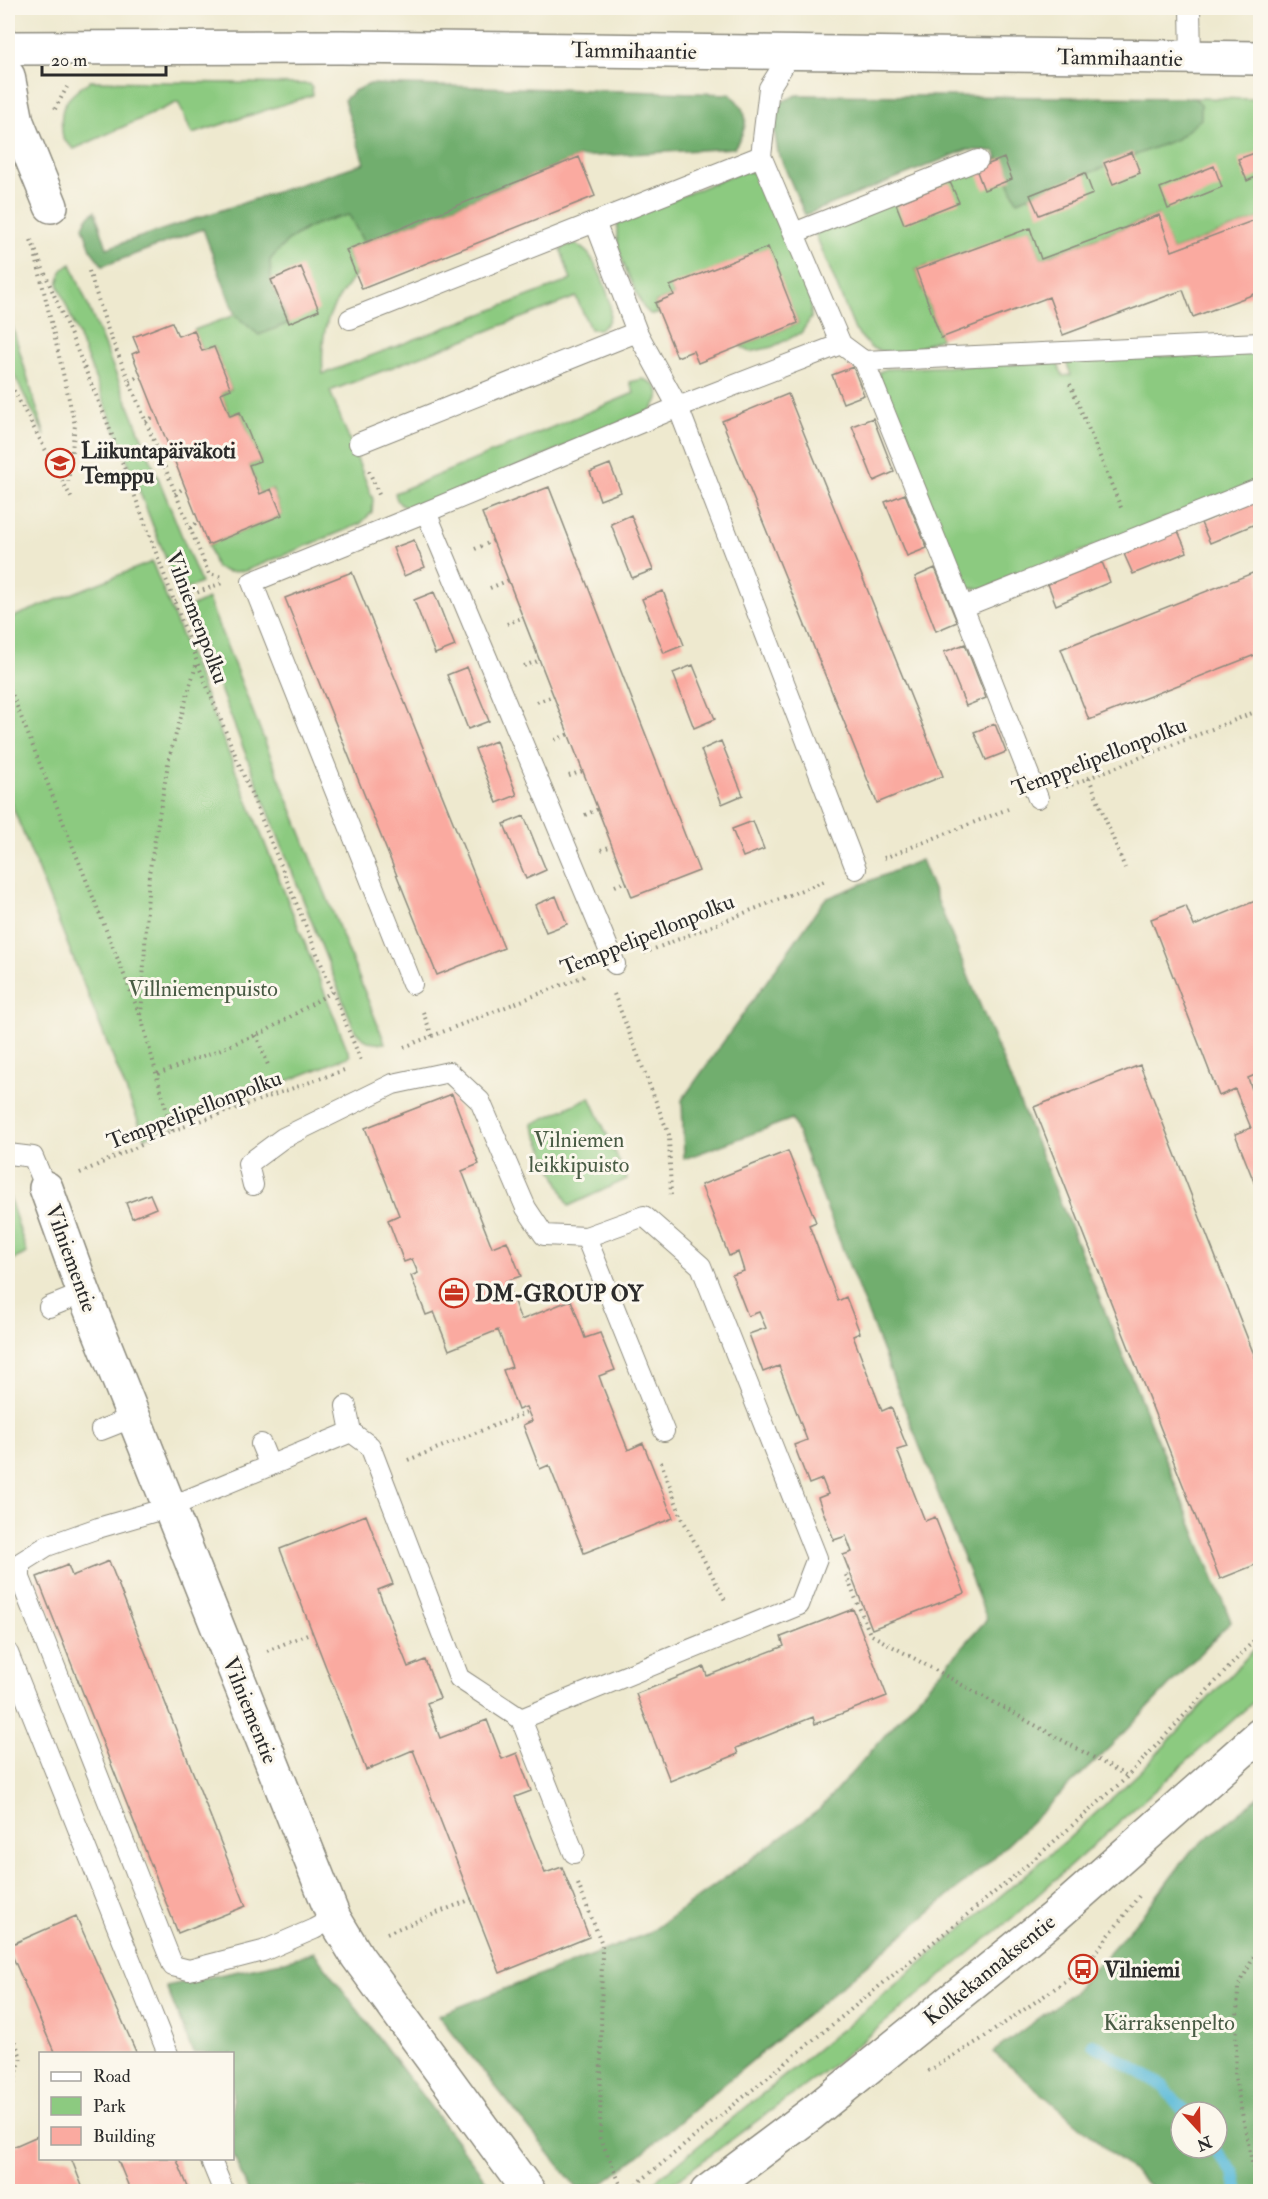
<svg xmlns="http://www.w3.org/2000/svg" width="1268" height="2199" font-family="'IM FELL Double Pica',serif">
<rect width="100%" height="100%" fill="#fbf7ec"/>
<filter id="ink" filterUnits="userSpaceOnUse"><feTurbulence type="fractalNoise" baseFrequency=".0167" numOctaves="2"/><feDisplacementMap in="SourceGraphic" scale="12" xChannelSelector="R" yChannelSelector="G"/><feConvolveMatrix kernelMatrix="1 2 1 2 8 2 1 2 1" color-interpolation-filters="sRGB"/></filter>
<filter id="wash" filterUnits="userSpaceOnUse"><feTurbulence type="fractalNoise" baseFrequency=".008" numOctaves="4" result="noise"/><feDisplacementMap in="SourceGraphic" scale="24" xChannelSelector="R" yChannelSelector="G"/><feGaussianBlur stdDeviation="1.35" result="paint"/><feColorMatrix in="noise" values="0 0 0 0 0 0 0 0 0 0 0 0 0 0 0 0 0 1.4 0 .05"/><feComposite in="paint" operator="in"/></filter>
<g filter="url(#wash)">
<rect width="100%" height="100%" fill="#eee9cf"/>
<path fill="#8cca80" stroke="#5c7a56" stroke-width="1.5" d="M 90,81 L 309,84 L 312,88 L 313,95 L 192,134 L 178,102 L 74,149 L 63,139 C 58,108 63,99 90,81 Z
M 1194,98 L 1260,99 L 1260,218 L 1172,251 L 1158,215 L 1041,259 L 1030,229 L 916,270 L 941,338 L 899,356 L 871,348 L 855,330 L 815,233 L 998,158 L 1017,201 L 1201,105 Z
M 743,171 L 753,172 L 764,178 L 789,237 L 811,302 L 811,318 L 801,333 L 772,347 L 750,352 L 740,346 L 798,323 L 767,248 L 670,287 L 674,295 L 655,303 L 659,314 L 650,314 L 643,307 C 632,281 612,250 618,222 Z
M 349,214 L 364,243 L 346,250 L 356,274 C 327,311 320,328 323,374 L 571,280 L 561,250 L 566,246 L 576,244 C 581,248 587,251 590,256 C 599,269 615,303 609,319 C 608,324 604,326 600,329 L 590,329 L 576,297 L 330,391 L 373,499 L 372,512 L 360,524 L 245,571 L 228,572 L 216,568 L 208,545 L 282,515 L 272,489 L 260,494 L 249,465 L 260,461 L 240,412 L 230,416 L 221,393 L 231,389 L 214,347 L 202,351 L 194,330 L 235,315 L 259,335 L 289,323 L 271,280 L 270,260 L 284,243 L 317,222 Z
M 71,264 L 201,583 L 179,592 L 58,284 L 62,270 Z
M 8,312 L 45,436 L 8,363 Z
M 1260,352 L 1260,481 L 985,589 L 967,588 L 958,580 L 879,384 L 879,372 L 886,369 L 1057,362 L 1063,376 L 1071,375 L 1066,361 Z
M 643,379 C 662,385 663,397 650,411 L 414,510 C 403,507 397,505 395,493 L 634,393 L 630,382 Z
M 152,562 L 350,1056 L 145,1138 L 8,795 L 8,619 Z
M 208,599 L 385,1043 C 371,1045 364,1040 355,1031 L 188,608 Z
M 590,1097 L 627,1179 L 569,1206 L 532,1124 Z
M 8,1196 L 9,1196 L 27,1253 L 8,1262 Z
M 1260,1643 L 1260,1696 L 1011,1919 L 834,2064 L 662,2191 L 643,2191 L 869,2007 L 1069,1838 L 1141,1771 Z"/>
<path fill="#71ae6e" stroke="#4e6c4c" stroke-width="1.5" fill-rule="evenodd" d="M 370,84 L 730,94 C 751,113 749,126 734,148 L 579,157 L 364,243 L 349,215 C 312,223 295,230 270,260 L 271,280 L 289,323 L 259,335 L 235,315 L 203,229 L 103,266 L 92,252 L 83,227 L 87,218 L 95,211 L 107,248 L 364,163 L 344,100 L 354,91 Z
M 797,95 L 1194,98 L 1201,104 L 1201,119 L 1177,139 L 1017,201 L 995,151 L 966,150 L 805,215 L 778,152 L 773,123 L 781,102 Z
M 921,860 L 1231,1621 L 1110,1747 L 988,1863 L 636,2158 L 602,2184 L 577,2188 L 438,2015 L 649,1933 L 820,1809 L 987,1619 L 792,1119 L 684,1159 L 682,1100 L 825,899 Z
M 1260,1796 L 1260,2191 L 1156,2191 L 993,2052 L 1073,1993 L 1143,1914 L 1191,1851 ZM 1181,2112 L 1217,2112 L 1217,2148 L 1181,2148 Z
M 314,1952 L 494,2191 L 248,2191 L 233,2153 L 232,2054 L 193,2053 L 166,1986 L 282,1962 Z"/>
<g fill="none" stroke-linecap="round" stroke-linejoin="round">
<path stroke="#59b9d8" stroke-width="12" d="M 1093,2044 L 1163,2086 L 1185,2112
M 1214,2148 L 1234,2173 L 1238,2192"/>
</g>
<g id="blocks">
<path fill="#faaaa0" d="M 1260,151 L 1260,175 L 1247,181 L 1238,159 Z
M 1132,152 L 1140,173 L 1113,184 L 1104,163 Z
M 579,157 L 595,196 L 362,289 L 346,250 Z
M 1004,158 L 1012,179 L 984,190 L 976,169 Z
M 1214,166 L 1222,187 L 1168,209 L 1160,188 Z
M 1085,173 L 1093,194 L 1039,215 L 1030,195 Z
M 950,182 L 959,202 L 904,224 L 896,204 Z
M 1159,215 L 1172,251 L 1260,218 L 1260,292 L 1193,317 L 1183,290 L 1063,335 L 1049,297 L 941,338 L 916,270 L 1030,228 L 1041,259 Z
M 768,247 L 798,323 L 698,363 L 693,351 L 677,357 L 655,303 L 674,295 L 670,286 Z
M 301,267 L 319,310 L 289,323 L 271,280 Z
M 172,322 L 178,336 L 194,330 L 202,351 L 214,347 L 231,389 L 221,393 L 230,416 L 240,412 L 260,461 L 249,465 L 260,494 L 271,489 L 282,515 L 208,545 L 132,354 L 139,351 L 133,337 Z
M 853,367 L 864,395 L 843,403 L 832,375 Z
M 788,394 L 943,776 L 877,803 L 722,421 Z
M 873,418 L 894,472 L 874,481 L 852,426 Z
M 610,464 L 621,492 L 600,500 L 590,472 Z
M 549,487 L 699,871 L 632,897 L 482,513 Z
M 905,494 L 927,548 L 907,556 L 885,502 Z
M 1256,500 L 1260,512 L 1260,522 L 1210,543 L 1201,523 Z
M 631,515 L 653,570 L 632,578 L 611,524 Z
M 1178,531 L 1187,552 L 1133,574 L 1124,554 Z
M 414,540 L 425,567 L 404,576 L 393,548 Z
M 1102,562 L 1110,582 L 1056,605 L 1048,584 Z
M 935,568 L 957,622 L 936,631 L 915,577 Z
M 1260,570 L 1260,653 L 1089,720 L 1061,649 Z
M 352,572 L 504,948 L 437,975 L 285,598 Z
M 663,591 L 684,645 L 664,653 L 642,599 Z
M 434,592 L 455,646 L 435,654 L 414,600 Z
M 965,644 L 986,698 L 966,706 L 944,652 Z
M 693,665 L 715,719 L 694,728 L 673,673 Z
M 467,667 L 489,721 L 468,729 L 447,675 Z
M 995,724 L 1006,752 L 986,760 L 974,732 Z
M 496,741 L 517,795 L 497,803 L 475,749 Z
M 721,741 L 743,795 L 722,804 L 701,750 Z
M 524,816 L 546,870 L 526,879 L 504,824 Z
M 753,821 L 764,849 L 743,857 L 732,829 Z
M 556,896 L 567,924 L 546,932 L 535,905 Z
M 1260,899 L 1260,1073 L 1248,1078 L 1260,1112 L 1260,1197 L 1235,1134 L 1251,1128 L 1235,1089 L 1219,1096 L 1151,919 L 1186,906 L 1194,926 Z
M 1140,1065 L 1260,1370 L 1260,1563 L 1220,1579 L 1034,1107 Z
M 452,1094 L 479,1164 L 462,1171 L 492,1247 L 507,1241 L 521,1276 L 506,1281 L 521,1320 L 571,1300 L 585,1338 L 600,1333 L 615,1370 L 599,1376 L 604,1390 L 628,1450 L 643,1443 L 673,1518 L 584,1553 L 549,1465 L 540,1469 L 523,1425 L 532,1421 L 526,1407 L 518,1410 L 503,1370 L 512,1367 L 498,1330 L 449,1350 L 434,1312 L 426,1315 L 411,1276 L 418,1273 L 412,1259 L 404,1262 L 388,1220 L 399,1215 L 365,1128 Z
M 788,1151 L 816,1222 L 809,1225 L 838,1301 L 846,1297 L 860,1333 L 853,1336 L 882,1411 L 891,1407 L 907,1447 L 897,1450 L 925,1521 L 935,1517 L 965,1593 L 872,1629 L 843,1555 L 852,1552 L 846,1536 L 834,1540 L 818,1498 L 828,1494 L 822,1479 L 809,1484 L 794,1445 L 807,1440 L 779,1366 L 763,1372 L 749,1334 L 766,1328 L 759,1312 L 748,1316 L 732,1275 L 744,1271 L 738,1252 L 729,1256 L 701,1185 Z
M 150,1194 L 156,1208 L 132,1218 L 126,1203 Z
M 366,1515 L 393,1584 L 378,1590 L 408,1667 L 425,1660 L 440,1698 L 427,1703 L 440,1738 L 487,1720 L 502,1759 L 517,1753 L 531,1791 L 515,1797 L 545,1873 L 562,1867 L 589,1937 L 500,1973 L 413,1750 L 366,1770 L 280,1549 Z
M 109,1561 L 246,1906 L 178,1933 L 37,1577 L 68,1565 L 72,1576 Z
M 853,1609 L 887,1696 L 815,1724 L 813,1717 L 736,1748 L 738,1754 L 670,1781 L 636,1694 L 704,1667 L 707,1676 L 784,1646 L 781,1637 Z
M 76,1916 L 137,2054 L 55,2054 L 8,1946 Z
M 40,2135 L 40,2158 L 71,2158 L 84,2191 L 8,2192 L 8,2149 Z
M 117,2158 L 176,2158 L 190,2192 L 131,2192 Z"/>
</g>
</g>
<g filter="url(#ink)">
<use href="#blocks" fill-opacity="0" stroke="#8c8a7d" stroke-width="1.5"/>
<g fill="none" stroke-linecap="round" stroke-linejoin="round">
<g stroke="#8c8a7d" stroke-width="22">
<path id="service" d="M 1190,8 L 1191,58
M 792,52 L 769,88 L 761,156 L 595,222 L 637,332 L 678,407 L 841,344 L 864,361 L 1260,343
M 761,156 L 841,344
M 794,233 L 978,160
M 350,319 L 595,222
M 864,361 L 963,607
M 359,443 L 637,332
M 1038,798 L 963,607 L 1260,488
M 615,964 L 426,512 L 678,407 L 856,869
M 412,984 L 252,582 L 426,512
M 8,1154 L 33,1157 L 46,1188
M 253,1185 L 248,1164 L 283,1138 L 393,1084 L 449,1072 L 480,1101 L 526,1208 L 544,1235 L 586,1237
M 49,1307 L 84,1293
M 346,1406 L 351,1432 L 370,1446 L 459,1678 L 521,1719 L 799,1605 L 817,1558 L 701,1266 L 644,1216 L 586,1237 L 664,1431
M 101,1430 L 134,1417
M 261,1444 L 270,1466
M 8,1653 L 168,2054
M 521,1719 L 574,1853
M 334,1918 L 314,1929 L 263,1951 L 189,1970 L 173,1966 L 20,1578 L 20,1563 L 47,1546 L 98,1528 L 170,1507 L 351,1432
M 210,2158 L 224,2192"/>
</g>
<g stroke="#8c8a7d" stroke-width="36">
<path id="minor" d="M 8,48 L 342,47 L 1260,58
M 8,76 L 17,122 L 51,206
M 46,1188 L 84,1293 L 334,1918 L 357,1956 L 529,2192"/>
</g>
<g stroke="#8c8a7d" stroke-width="36">
<path id="primary" d="M 707,2192 L 811,2114 L 1054,1917 L 1260,1735"/>
</g>
<path stroke="#8c8a7d" stroke-width="4" stroke-dasharray="1.5 4.5" stroke-linecap="butt" d="M 55,109 L 67,87
M 31,240 L 106,419 L 197,662 L 362,1063
M 36,257 L 75,425 L 68,483
M 89,271 L 108,330 L 209,574 L 222,577
M 8,380 L 73,501
M 130,382 L 140,375
M 1070,384 L 1122,510
M 146,422 L 156,415
M 160,456 L 170,450
M 369,471 L 380,497
M 175,494 L 185,487
M 190,528 L 198,522
M 475,549 L 493,541
M 490,588 L 509,580
M 175,601 L 222,583
M 507,624 L 523,617
M 524,666 L 540,660
M 8,684 L 140,1015
M 537,702 L 553,696
M 555,740 L 569,734
M 569,776 L 583,771
M 1089,778 L 1125,868
M 1066,787 L 1260,710
M 585,815 L 598,809
M 601,850 L 612,846
M 884,858 L 1008,809
M 615,886 L 626,881
M 644,953 L 827,880
M 614,994 L 669,1135 L 671,1198
M 423,1012 L 432,1036
M 256,1035 L 268,1065
M 404,1047 L 587,975
M 158,1074 L 266,1031 L 332,992
M 172,1131 L 141,1017 L 149,874 L 169,758 L 197,662
M 80,1173 L 172,1131 L 347,1069
M 408,1460 L 528,1412
M 661,1462 L 681,1516 L 726,1602
M 846,1575 L 870,1634 L 1127,1776
M 267,1651 L 312,1632
M 578,1884 L 602,1944 L 600,2138 L 624,2192
M 387,1933 L 472,1899
M 8,2025 L 21,2057 L 12,2091 L 8,2094
M 928,2071 L 980,2040 L 1083,1969 L 1139,1896
M 627,2192 L 1017,1874 L 1124,1780 L 1260,1634
M 1258,2192 L 1235,2078 L 1238,1987 L 1260,1945"/>
<use href="#service" stroke="#fff" stroke-width="20"/>
<use href="#minor" stroke="#fff" stroke-width="33"/>
<use href="#primary" stroke="#fff" stroke-width="33"/>
</g>
</g>
<defs>
<g id="school-ring" transform="scale(1.5)"><circle r="9.5" fill="#fbf7ec" stroke="#c8321e" stroke-width="1.5"/><path d="M0-5L7-2L0 1L-7-2ZM-4 1L0 2.5L4 1V4Q0 6-4 4Z" fill="#c8321e"/></g>
<g id="office-ring" transform="scale(1.5)"><circle r="9.5" fill="#fbf7ec" stroke="#c8321e" stroke-width="1.5"/><path d="M-6-3h4V-5.5h4V-3h4V5H-6ZM-1-4.5V-3h2v-1.5ZM-6 0V1H6V0Z" fill="#c8321e"/></g>
<g id="bus-ring" transform="scale(1.5)"><circle r="9.5" fill="#fbf7ec" stroke="#c8321e" stroke-width="1.5"/><path d="M-5-6H5V4H4V6H2V4H-2V6H-4V4H-5ZM-3.5-4V0h7V-4ZM-3.5 1.2v1.5H-2V1.2ZM2 1.2v1.5H3.5V1.2Z" fill="#c8321e"/></g>
</defs>
<g fill-rule="evenodd">
<use href="#school-ring" x="60" y="463"/>
<use href="#office-ring" x="454" y="1293"/>
<use href="#bus-ring" x="1083" y="1969"/>
</g>
<g text-anchor="middle" stroke-width="6" stroke-linejoin="round" paint-order="stroke">
<g font-size="22" fill="#2b2b2b" stroke="#fbf7ec">
<text transform="translate(634 50) rotate(1)" y="8">Tammihaantie</text>
<text transform="translate(1120 57) rotate(1)" y="8">Tammihaantie</text>
<text transform="translate(198 617) rotate(69)" y="8">Vilniemenpolku</text>
<text transform="translate(1099 756) rotate(-21)" y="8">Temppelipellonpolku</text>
<text transform="translate(647 934) rotate(-22)" y="8">Temppelipellonpolku</text>
<text transform="translate(194 1109) rotate(-21)" y="8">Temppelipellonpolku</text>
<text transform="translate(72 1258) rotate(70)" y="8">Vilniementie</text>
<text transform="translate(251 1710) rotate(68)" y="8">Vilniementie</text>
<text transform="translate(989 1969) rotate(-39)" y="8">Kolkekannaksentie</text>
</g>
<g font-size="22" font-weight="bold" fill="#2b2b2b" stroke="#fbf7ec" text-anchor="start">
<text x="81" y="458">Liikuntapäiväkoti<tspan x="81" dy="25">Temppu</tspan></text>
<text x="475" y="1301">DM-GROUP OY</text>
<text x="1104" y="1977">Vilniemi</text>
</g>
<g font-size="22" fill="#485b44" stroke="#fbf7ec">
<text x="203" y="996">Villniemenpuisto</text>
<text x="579" y="1147">Vilniemen<tspan x="579" dy="25">leikkipuisto</tspan></text>
<text x="1169" y="2030">Kärraksenpelto</text>
</g>
</g>
<rect width="1268" height="2199" fill="none" stroke="#fbf7ec" stroke-width="30"/>
<rect x="39" y="2052" width="195" height="108" fill="#fbf7ec" stroke="#a8a59f" stroke-width="1.5"/>
<rect x="51" y="2072" width="30" height="9" fill="#ffffff" stroke="#a8a59f" stroke-width="1.5"/>
<text x="93" y="2082" font-size="18" fill="#2b2b2b">Road</text>
<rect x="51" y="2097" width="30" height="18" fill="#8cca80" stroke="#a8a59f" stroke-width="1.5"/>
<text x="93" y="2112" font-size="18" fill="#2b2b2b">Park</text>
<rect x="51" y="2127" width="30" height="18" fill="#faaaa0" stroke="#a8a59f" stroke-width="1.5"/>
<text x="93" y="2142" font-size="18" fill="#2b2b2b">Building</text>
<g transform="translate(1199 2130) rotate(158)"><circle r="28" fill="#fbf7ec" stroke="#a8a59f" stroke-width="1.5"/>
<path d="M0-4.5L10 22L0 15L-10 22Z" fill="#c8321e"/>
<text y="-9" font-size="16" font-weight="bold" text-anchor="middle" fill="#2b2b2b">N</text>
</g>
<path d="M42 66v9h124v-9" fill="none" stroke="#2b2b2b" stroke-width="3"/>
<text x="51" y="66" font-size="18" fill="#2b2b2b" stroke="#fbf7ec" stroke-width="4.5" paint-order="stroke">20 m</text>
</svg>
